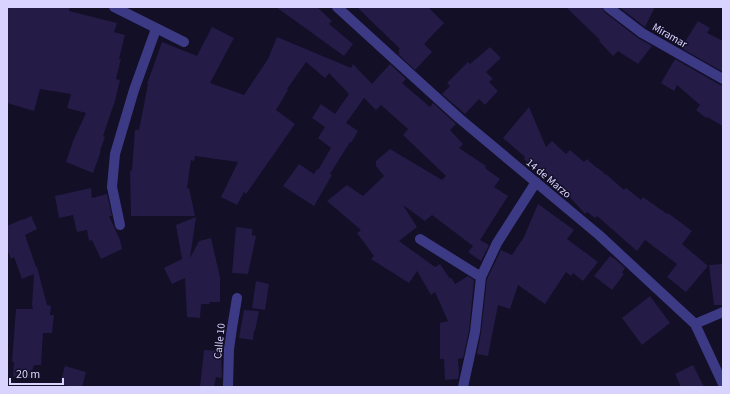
<svg xmlns="http://www.w3.org/2000/svg" width="730" height="394" font-family="'Source Sans 3',sans-serif">
<rect width="100%" height="100%" fill="#130f26"/>
<path fill="#241b47" d="M 7,7 L 70,7 L 69,11 L 117,23 L 114,32 L 125,35 L 119,59 L 121,59 L 116,79 L 120,80 L 115,101 L 103,136 L 105,137 L 100,151 L 101,151 L 93,173 L 66,162 L 73,141 L 86,113 L 67,108 L 71,94 L 40,89 L 34,111 L 7,103 Z
M 276,7 L 317,7 L 332,21 L 329,24 L 353,44 L 344,56 Z
M 357,7 L 428,7 L 444,23 L 424,44 L 432,52 L 415,70 L 398,54 L 400,53 L 398,51 L 400,49 Z
M 566,7 L 602,7 L 604,12 L 638,38 L 652,46 L 638,64 L 618,51 L 613,56 L 599,41 L 600,40 Z
M 619,7 L 655,7 L 645,27 Z
M 698,21 L 710,28 L 707,33 L 723,41 L 723,72 L 681,48 Z
M 212,27 L 234,38 L 210,83 L 244,95 L 268,59 L 277,37 L 351,68 L 353,64 L 372,84 L 390,64 L 406,79 L 402,83 L 430,107 L 433,103 L 456,124 L 450,130 L 463,144 L 459,148 L 486,166 L 485,168 L 500,179 L 494,187 L 508,196 L 480,240 L 489,245 L 481,261 L 468,252 L 473,246 L 432,215 L 425,221 L 403,205 L 417,227 L 399,241 L 435,267 L 440,264 L 450,279 L 451,277 L 455,284 L 468,276 L 474,280 L 469,331 L 463,358 L 458,359 L 459,374 L 458,379 L 445,380 L 444,359 L 440,359 L 440,323 L 448,321 L 435,292 L 431,295 L 417,271 L 409,283 L 371,259 L 374,256 L 357,233 L 361,230 L 327,201 L 347,185 L 363,196 L 384,176 L 376,166 L 376,161 L 390,149 L 442,180 L 446,176 L 403,135 L 408,129 L 381,105 L 376,110 L 364,98 L 346,123 L 358,131 L 351,143 L 350,142 L 330,174 L 332,175 L 314,206 L 283,186 L 299,164 L 314,174 L 317,169 L 318,170 L 331,148 L 318,138 L 325,127 L 312,118 L 321,104 L 335,114 L 349,94 L 329,73 L 325,78 L 306,62 L 287,89 L 288,90 L 276,110 L 295,124 L 246,194 L 244,192 L 237,205 L 221,197 L 238,162 L 195,156 L 194,161 L 191,160 L 187,188 L 189,188 L 195,216 L 131,216 L 130,171 L 132,170 L 135,130 L 139,130 L 148,84 L 147,84 L 162,42 L 197,56 Z
M 490,47 L 501,58 L 486,72 L 493,79 L 489,82 L 498,91 L 485,105 L 479,99 L 465,114 L 442,94 L 450,86 L 447,83 L 468,62 L 470,64 Z
M 675,59 L 720,85 L 723,85 L 723,126 L 707,117 L 706,118 L 696,110 L 700,105 L 677,85 L 674,91 L 661,83 Z
M 529,107 L 546,147 L 552,141 L 566,154 L 570,150 L 584,162 L 587,159 L 597,168 L 598,168 L 606,175 L 607,175 L 624,190 L 626,188 L 641,200 L 643,197 L 667,214 L 668,213 L 692,231 L 682,244 L 708,266 L 686,292 L 667,277 L 677,264 L 645,240 L 637,251 L 597,216 L 595,218 L 587,212 L 585,214 L 567,194 L 568,193 L 542,171 L 541,173 L 524,159 L 525,157 L 503,138 Z
M 91,188 L 92,198 L 107,194 L 112,216 L 109,216 L 120,240 L 122,249 L 101,259 L 92,240 L 89,241 L 87,230 L 77,232 L 73,215 L 59,218 L 55,196 Z
M 538,204 L 574,230 L 567,239 L 598,262 L 583,281 L 573,273 L 571,276 L 566,272 L 545,304 L 518,285 L 510,309 L 498,305 L 488,356 L 477,354 L 481,333 L 487,279 L 501,250 L 512,255 L 524,237 Z
M 31,216 L 37,229 L 25,235 L 36,267 L 37,267 L 47,305 L 51,306 L 50,315 L 54,315 L 52,333 L 43,333 L 41,365 L 34,365 L 30,378 L 13,377 L 14,362 L 12,362 L 16,309 L 33,309 L 32,305 L 34,274 L 22,279 L 14,257 L 11,259 L 7,249 L 7,226 L 23,219 L 23,220 Z
M 196,217 L 190,258 L 199,241 L 211,238 L 220,277 L 220,302 L 209,302 L 210,304 L 201,304 L 200,318 L 187,317 L 185,278 L 172,284 L 164,268 L 182,259 L 176,225 Z
M 236,227 L 252,229 L 252,235 L 256,236 L 248,274 L 232,273 Z
M 610,256 L 615,259 L 625,268 L 622,273 L 624,274 L 612,290 L 594,276 Z
M 723,264 L 723,305 L 714,305 L 709,265 Z
M 256,281 L 269,284 L 265,310 L 252,308 Z
M 650,296 L 670,323 L 642,345 L 622,318 Z
M 244,310 L 259,311 L 255,331 L 254,330 L 253,340 L 239,338 Z
M 204,350 L 221,351 L 222,378 L 216,377 L 214,387 L 200,387 Z
M 693,365 L 704,387 L 681,387 L 675,374 Z
M 65,366 L 86,372 L 82,387 L 72,387 L 60,384 Z"/>
<g fill="none" stroke-linecap="round" stroke-linejoin="round">
<path stroke="#3d3a85" stroke-width="10" d="M 114,7 L 184,42
M 337,7 L 394,59 L 459,118 L 599,235 L 695,324 L 723,384
M 608,7 L 642,33 L 723,79
M 120,225 L 112,187 L 115,154 L 134,90 L 156,29
M 420,239 L 481,277
M 695,324 L 723,312
M 228,387 L 229,349 L 232,328 L 237,298
M 463,387 L 475,332 L 481,277 L 497,243 L 536,182"/>
</g>
<g text-anchor="middle" stroke-width="3" stroke-linejoin="round" paint-order="stroke">
<g font-size="11" fill="#d9d4ff" stroke="#130f26">
<text transform="translate(670 35) rotate(30)" y="4">Miramar</text>
<text transform="translate(549 178) rotate(40)" y="4">14 de Marzo</text>
<text transform="translate(219 341) rotate(-84)" y="4">Calle 10</text>
</g>
</g>
<rect width="730" height="394" fill="none" stroke="#d9d4ff" stroke-width="16"/>
<path d="M10 378v6h53v-6" fill="none" stroke="#d9d4ff" stroke-width="2"/>
<text x="16" y="378" font-size="12" fill="#d9d4ff" stroke="#130f26" stroke-width="3" paint-order="stroke">20 m</text>
</svg>
